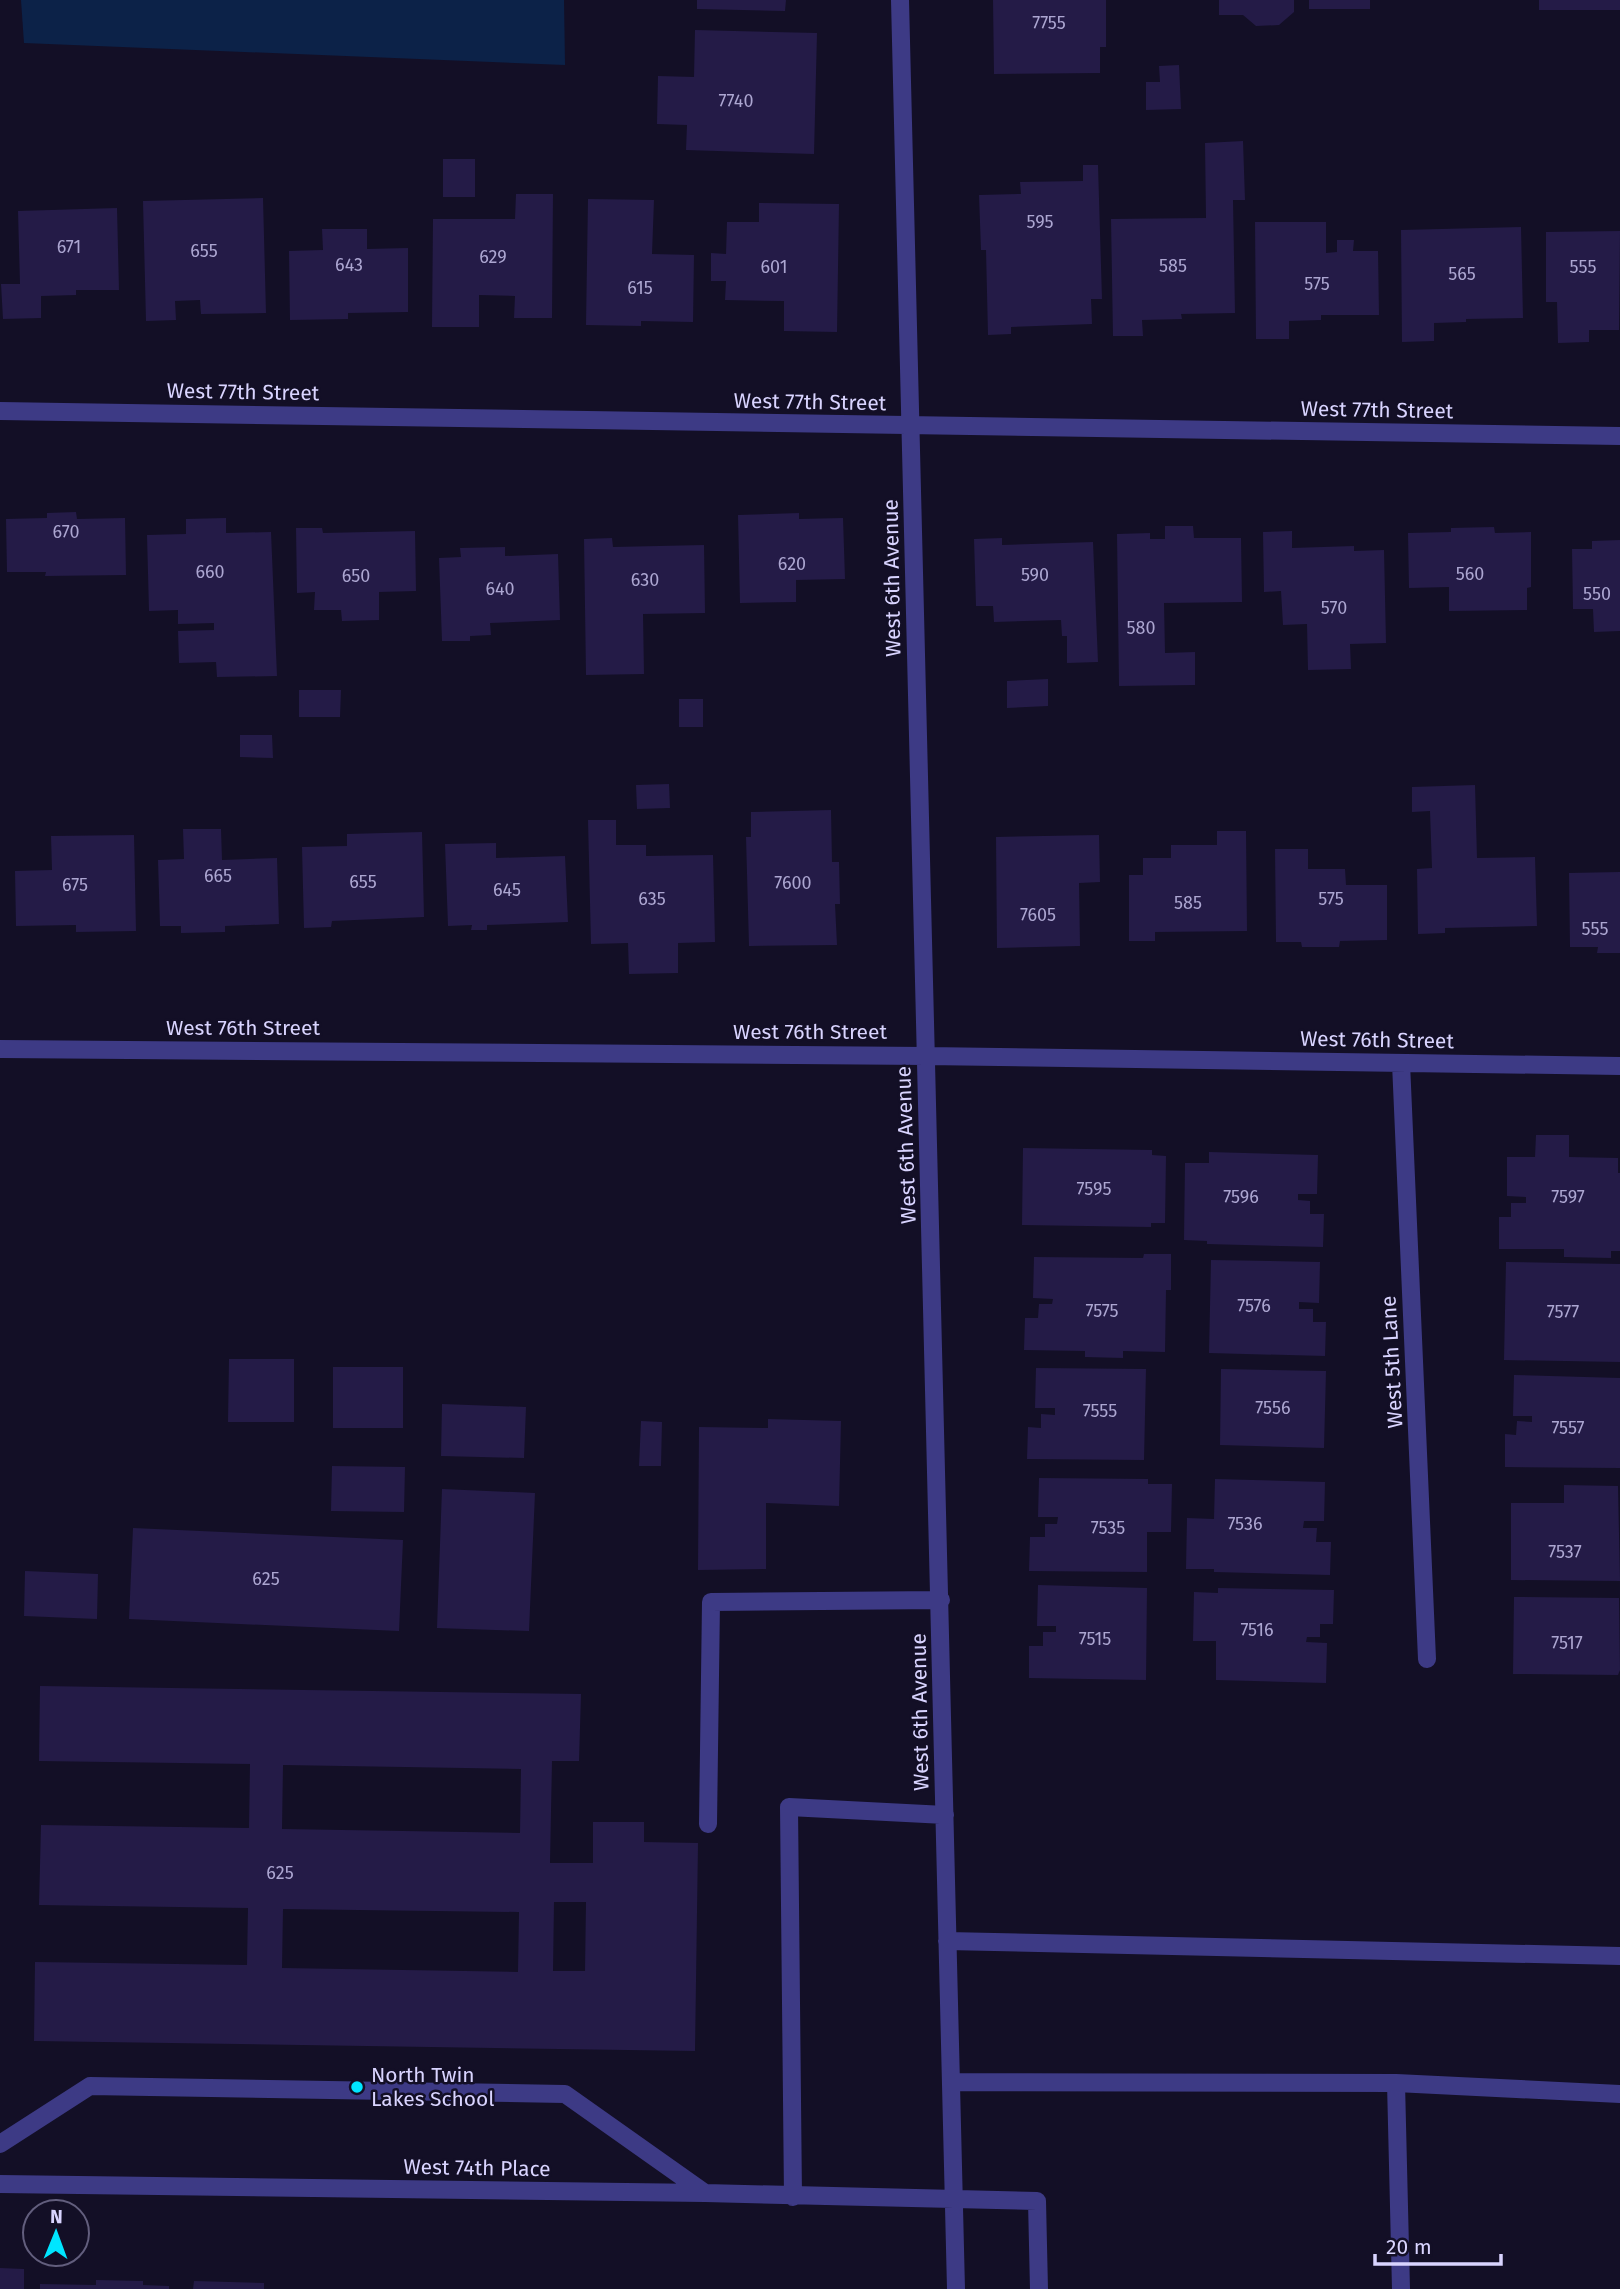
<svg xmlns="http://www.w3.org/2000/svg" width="1620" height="2289" font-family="'Fira Sans',sans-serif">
<rect width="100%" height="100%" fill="#130f26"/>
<path fill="#0c2248" d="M 21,0 L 564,0 L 565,65 L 24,43 Z"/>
<path fill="#241b47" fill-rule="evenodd" d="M 697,0 L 786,0 L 785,11 L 697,9 Z
M 993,0 L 1106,0 L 1106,47 L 1100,47 L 1100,73 L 994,74 Z
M 1219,0 L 1294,0 L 1294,12 L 1279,25 L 1256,26 L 1243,15 L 1219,15 Z
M 1309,0 L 1370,0 L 1370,9 L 1309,9 Z
M 1539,0 L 1620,0 L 1620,10 L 1539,10 Z
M 695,30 L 817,33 L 814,154 L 686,150 L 687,125 L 657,124 L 658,76 L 694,77 Z
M 1179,65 L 1181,109 L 1146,110 L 1146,82 L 1160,82 L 1159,66 Z
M 1243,141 L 1245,200 L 1233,200 L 1235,313 L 1181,314 L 1182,319 L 1142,320 L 1143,336 L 1113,336 L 1111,219 L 1206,218 L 1205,143 Z
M 443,159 L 475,159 L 475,197 L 443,197 Z
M 1083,165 L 1098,165 L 1102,299 L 1091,299 L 1092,324 L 1011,327 L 1011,334 L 988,335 L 986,250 L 981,250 L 979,195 L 1021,194 L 1020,182 L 1083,181 Z
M 516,194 L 553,194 L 552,318 L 514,318 L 515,296 L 479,295 L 479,327 L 432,327 L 433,219 L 515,219 Z
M 263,198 L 266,313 L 201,314 L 200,300 L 175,301 L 176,320 L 146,321 L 143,201 Z
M 588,199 L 654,200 L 652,254 L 694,255 L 693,322 L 641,321 L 641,326 L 586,325 Z
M 759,203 L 839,204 L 837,332 L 784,331 L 784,301 L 725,300 L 726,281 L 711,281 L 711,253 L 726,254 L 727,222 L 759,222 Z
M 117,208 L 119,290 L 76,290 L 76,295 L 41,296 L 41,318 L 3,319 L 1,284 L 20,284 L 18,211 Z
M 1255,222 L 1326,222 L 1326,253 L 1337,252 L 1337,240 L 1354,240 L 1353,251 L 1378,251 L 1379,315 L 1321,315 L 1321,320 L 1289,321 L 1289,339 L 1256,339 Z
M 1521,227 L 1523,318 L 1466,319 L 1466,322 L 1434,323 L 1434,341 L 1402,342 L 1401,230 Z
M 322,229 L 367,229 L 367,249 L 408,248 L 408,312 L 348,313 L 348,319 L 290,320 L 289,251 L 323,250 Z
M 1620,231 L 1619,330 L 1589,330 L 1589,342 L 1558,343 L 1557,302 L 1546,302 L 1546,232 Z
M 76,512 L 77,519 L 125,518 L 126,575 L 45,576 L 46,572 L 7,572 L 6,519 L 47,518 L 47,513 Z
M 799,513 L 799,519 L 843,518 L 845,579 L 796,580 L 796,602 L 740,603 L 738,515 Z
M 226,518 L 226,533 L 271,532 L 277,676 L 217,677 L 216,662 L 179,663 L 178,631 L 214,630 L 214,623 L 178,624 L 178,610 L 149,611 L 147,535 L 186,534 L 186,519 Z
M 1165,526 L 1193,526 L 1194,538 L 1241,538 L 1242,602 L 1164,603 L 1165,653 L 1195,652 L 1195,685 L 1119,686 L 1117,534 L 1150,533 L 1150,539 L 1165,539 Z
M 1494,527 L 1495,533 L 1531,532 L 1531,587 L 1527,588 L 1527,610 L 1449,611 L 1449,587 L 1409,588 L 1408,533 L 1451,532 L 1451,528 Z
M 296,528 L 322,528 L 323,533 L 415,531 L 416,591 L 379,592 L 379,620 L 342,621 L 341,610 L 314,610 L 315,592 L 297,593 Z
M 1292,531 L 1292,548 L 1354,546 L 1354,551 L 1384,550 L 1386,643 L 1350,644 L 1351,669 L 1308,670 L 1307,624 L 1283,625 L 1281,591 L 1264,592 L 1263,532 Z
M 612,538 L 613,547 L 704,545 L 705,613 L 643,614 L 644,674 L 586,675 L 584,539 Z
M 1002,538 L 1002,545 L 1093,542 L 1098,662 L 1067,663 L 1067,636 L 1062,636 L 1061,620 L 994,622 L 993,606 L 976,606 L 974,539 Z
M 1620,540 L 1620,631 L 1594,632 L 1593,609 L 1573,609 L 1572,549 L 1592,549 L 1592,541 Z
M 505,547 L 505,556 L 558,554 L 560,620 L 490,623 L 491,635 L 470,636 L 470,641 L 442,641 L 439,558 L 461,557 L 460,548 Z
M 1048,679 L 1048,706 L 1007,708 L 1007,681 Z
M 299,690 L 341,690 L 340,717 L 299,717 Z
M 679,699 L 703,699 L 703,727 L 679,727 Z
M 240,735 L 272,735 L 273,758 L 240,757 Z
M 669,784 L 670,808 L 637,809 L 636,785 Z
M 1475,785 L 1477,858 L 1535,857 L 1537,926 L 1445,928 L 1445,933 L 1418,934 L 1417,869 L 1432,868 L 1430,811 L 1412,812 L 1412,787 Z
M 831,810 L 832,862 L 839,862 L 840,904 L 835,904 L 837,945 L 749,946 L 746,837 L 751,837 L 751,812 Z
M 588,820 L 616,820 L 616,845 L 646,845 L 646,856 L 713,855 L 715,942 L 678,943 L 678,973 L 629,974 L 628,943 L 591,944 Z
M 183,829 L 221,829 L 222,860 L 277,858 L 279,924 L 225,926 L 225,932 L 181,933 L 181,926 L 160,926 L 158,860 L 184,859 Z
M 1217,831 L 1246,831 L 1247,931 L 1155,932 L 1155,941 L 1129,941 L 1129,875 L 1143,875 L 1143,858 L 1171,858 L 1171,845 L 1217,845 Z
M 422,832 L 424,917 L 332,921 L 331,927 L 304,928 L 302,847 L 347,846 L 347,834 Z
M 134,835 L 136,931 L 76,932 L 76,925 L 16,926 L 15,871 L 52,870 L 51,836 Z
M 1099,835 L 1100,882 L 1079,883 L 1080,946 L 997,948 L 996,837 Z
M 496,843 L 496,858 L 565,856 L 568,922 L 487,925 L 487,930 L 471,930 L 472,925 L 448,926 L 445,844 Z
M 1275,849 L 1308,849 L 1308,869 L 1345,869 L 1346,885 L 1387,885 L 1387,940 L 1340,941 L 1339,947 L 1302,947 L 1301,942 L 1276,942 Z
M 1620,872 L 1620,953 L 1597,953 L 1598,947 L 1570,947 L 1569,873 Z
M 1536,1135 L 1569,1135 L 1569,1157 L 1618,1158 L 1618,1173 L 1620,1173 L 1620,1251 L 1611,1251 L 1611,1258 L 1564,1257 L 1564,1249 L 1499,1249 L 1499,1217 L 1511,1217 L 1511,1203 L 1526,1203 L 1526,1197 L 1507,1196 L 1507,1157 L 1535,1157 Z
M 1023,1148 L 1152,1150 L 1152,1155 L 1166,1156 L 1165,1223 L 1151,1223 L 1151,1227 L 1022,1225 Z
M 1209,1152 L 1318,1155 L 1317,1194 L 1298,1194 L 1298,1200 L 1310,1201 L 1310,1214 L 1324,1214 L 1323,1247 L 1207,1244 L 1207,1241 L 1184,1240 L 1185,1163 L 1209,1163 Z
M 1144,1254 L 1171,1254 L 1171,1290 L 1166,1290 L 1165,1352 L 1123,1351 L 1123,1358 L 1085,1357 L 1085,1351 L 1024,1350 L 1025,1318 L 1038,1318 L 1039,1304 L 1052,1304 L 1053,1299 L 1033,1298 L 1034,1257 L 1143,1258 Z
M 1211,1260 L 1320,1262 L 1319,1303 L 1299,1302 L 1299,1309 L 1313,1309 L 1313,1322 L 1326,1322 L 1325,1356 L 1209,1353 Z
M 1506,1262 L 1620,1264 L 1620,1362 L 1504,1360 Z
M 229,1359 L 294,1359 L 294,1422 L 228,1422 Z
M 333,1367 L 403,1367 L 403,1428 L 333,1428 Z
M 1036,1368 L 1146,1369 L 1144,1460 L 1027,1459 L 1028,1427 L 1041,1428 L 1041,1414 L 1055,1415 L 1055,1408 L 1035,1408 Z
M 1221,1369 L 1326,1371 L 1324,1448 L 1220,1445 Z
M 1514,1375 L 1620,1378 L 1620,1468 L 1505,1467 L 1505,1434 L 1516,1435 L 1517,1421 L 1532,1422 L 1532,1416 L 1513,1416 Z
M 442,1404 L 526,1407 L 524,1458 L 441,1456 Z
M 768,1419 L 841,1421 L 839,1506 L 766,1503 L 766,1569 L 698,1570 L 699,1427 L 768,1428 Z
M 641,1421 L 662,1422 L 661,1466 L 639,1466 Z
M 332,1466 L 405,1467 L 404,1512 L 331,1511 Z
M 1039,1478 L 1148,1479 L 1148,1484 L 1172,1484 L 1171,1532 L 1147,1532 L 1147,1572 L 1029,1571 L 1030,1537 L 1045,1537 L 1045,1524 L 1057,1524 L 1058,1517 L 1038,1517 Z
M 1215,1479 L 1325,1482 L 1324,1521 L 1304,1521 L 1303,1528 L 1317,1528 L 1316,1542 L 1331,1542 L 1330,1575 L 1214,1572 L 1214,1569 L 1186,1569 L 1187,1518 L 1214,1519 Z
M 1564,1485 L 1618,1486 L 1620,1581 L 1511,1580 L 1511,1503 L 1564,1503 Z
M 442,1489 L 535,1493 L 529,1631 L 437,1628 Z
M 133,1528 L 403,1540 L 399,1631 L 129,1619 Z
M 25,1571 L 98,1574 L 97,1619 L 24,1616 Z
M 1038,1585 L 1147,1588 L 1146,1680 L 1029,1678 L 1029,1646 L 1043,1646 L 1043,1632 L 1056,1632 L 1056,1626 L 1037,1626 Z
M 1218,1588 L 1334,1590 L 1333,1624 L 1320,1624 L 1320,1637 L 1307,1637 L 1306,1642 L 1327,1643 L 1326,1683 L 1216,1680 L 1216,1641 L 1193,1641 L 1194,1592 L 1218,1593 Z
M 1514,1597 L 1619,1598 L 1620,1670 L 1618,1675 L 1513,1674 Z
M 40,1686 L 581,1694 L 579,1761 L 552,1761 L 550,1863 L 593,1863 L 593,1822 L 644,1822 L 644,1842 L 698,1843 L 695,2051 L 34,2041 L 35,1962 L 247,1965 L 248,1908 L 39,1905 L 41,1825 L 249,1828 L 250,1764 L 39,1761 ZM 283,1765 L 521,1769 L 520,1833 L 282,1829 ZM 554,1902 L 586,1902 L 585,1971 L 553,1971 ZM 283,1909 L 519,1912 L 518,1972 L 282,1968 Z
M 0,2268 L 24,2269 L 24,2289 L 0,2289 Z
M 96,2280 L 143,2281 L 143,2285 L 169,2286 L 169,2289 L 40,2289 L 40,2284 L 96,2285 Z
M 194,2281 L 264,2283 L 264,2289 L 193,2289 Z"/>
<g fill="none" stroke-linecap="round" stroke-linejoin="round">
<path stroke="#3d3a85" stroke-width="18" d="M 900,0 L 956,2289
M 0,411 L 1620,436
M 0,1049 L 926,1056 L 1620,1066
M 1401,1063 L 1427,1659
M 708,1824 L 711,1602 L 941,1600
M 947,1941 L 1620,1956
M 951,2082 L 1396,2083 L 1401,2289
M 1396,2083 L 1620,2094
M 0,2144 L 90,2086 L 565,2094 L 705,2193
M 0,2184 L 705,2193 L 1037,2201 L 1039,2289
M 793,2197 L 789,1807 L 945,1815"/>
</g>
<circle fill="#00e5ff" stroke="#130f26" stroke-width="2.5" cx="357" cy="2087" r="7"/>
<g text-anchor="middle" stroke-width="5" stroke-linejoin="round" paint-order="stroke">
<g font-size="18" fill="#aca6d1">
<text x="1049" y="29">7755</text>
<text x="736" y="107">7740</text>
<text x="1040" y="228">595</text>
<text x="69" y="253">671</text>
<text x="204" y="257">655</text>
<text x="493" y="263">629</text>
<text x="349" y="271">643</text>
<text x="1173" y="272">585</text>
<text x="774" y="273">601</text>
<text x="1583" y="273">555</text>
<text x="1462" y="280">565</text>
<text x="1317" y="290">575</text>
<text x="640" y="294">615</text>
<text x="66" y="538">670</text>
<text x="792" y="570">620</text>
<text x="210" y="578">660</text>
<text x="1470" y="580">560</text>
<text x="1035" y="581">590</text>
<text x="356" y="582">650</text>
<text x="645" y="586">630</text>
<text x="500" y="595">640</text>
<text x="1597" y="600">550</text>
<text x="1334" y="614">570</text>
<text x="1141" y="634">580</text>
<text x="218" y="882">665</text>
<text x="363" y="888">655</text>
<text x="793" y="889">7600</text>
<text x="75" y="891">675</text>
<text x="507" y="896">645</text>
<text x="652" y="905">635</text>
<text x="1331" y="905">575</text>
<text x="1188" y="909">585</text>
<text x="1038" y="921">7605</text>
<text x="1595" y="935">555</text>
<text x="1094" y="1195">7595</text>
<text x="1241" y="1203">7596</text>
<text x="1568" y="1203">7597</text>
<text x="1254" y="1312">7576</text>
<text x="1102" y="1317">7575</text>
<text x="1563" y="1318">7577</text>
<text x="1273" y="1414">7556</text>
<text x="1100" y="1417">7555</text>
<text x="1568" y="1434">7557</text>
<text x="1245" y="1530">7536</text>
<text x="1108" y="1534">7535</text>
<text x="1565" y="1558">7537</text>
<text x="266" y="1585">625</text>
<text x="1257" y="1636">7516</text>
<text x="1095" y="1645">7515</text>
<text x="1567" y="1649">7517</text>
<text x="280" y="1879">625</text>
</g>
<g font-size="21" fill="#d9d4ff" stroke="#130f26">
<text transform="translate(243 392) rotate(1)" y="7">West 77th Street</text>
<text transform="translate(810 402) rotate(1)" y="7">West 77th Street</text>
<text transform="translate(1377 410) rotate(1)" y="7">West 77th Street</text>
<text transform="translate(892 578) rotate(-91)" y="7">West 6th Avenue</text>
<text x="243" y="1035">West 76th Street</text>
<text x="810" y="1039">West 76th Street</text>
<text transform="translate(1377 1040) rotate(1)" y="7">West 76th Street</text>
<text transform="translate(906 1145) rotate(-92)" y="7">West 6th Avenue</text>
<text transform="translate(1392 1362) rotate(-93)" y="7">West 5th Lane</text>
<text transform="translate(920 1712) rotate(-91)" y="7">West 6th Avenue</text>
<text transform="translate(477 2168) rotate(1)" y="7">West 74th Place</text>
</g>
<g font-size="21" fill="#d9d4ff" stroke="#130f26" text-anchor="start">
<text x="371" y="2082">North Twin<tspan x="371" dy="24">Lakes School</tspan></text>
</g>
</g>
<g transform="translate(56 2233) rotate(1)"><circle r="33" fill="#130f26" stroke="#625e7d" stroke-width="2"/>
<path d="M0-5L12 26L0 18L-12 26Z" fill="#00e5ff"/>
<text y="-10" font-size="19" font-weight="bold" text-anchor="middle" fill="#d9d4ff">N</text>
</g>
<path d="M1375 2254v10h126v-10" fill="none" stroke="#d9d4ff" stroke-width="3.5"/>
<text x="1386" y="2254" font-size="21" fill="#d9d4ff" stroke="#130f26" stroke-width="5" paint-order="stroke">20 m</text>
</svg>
